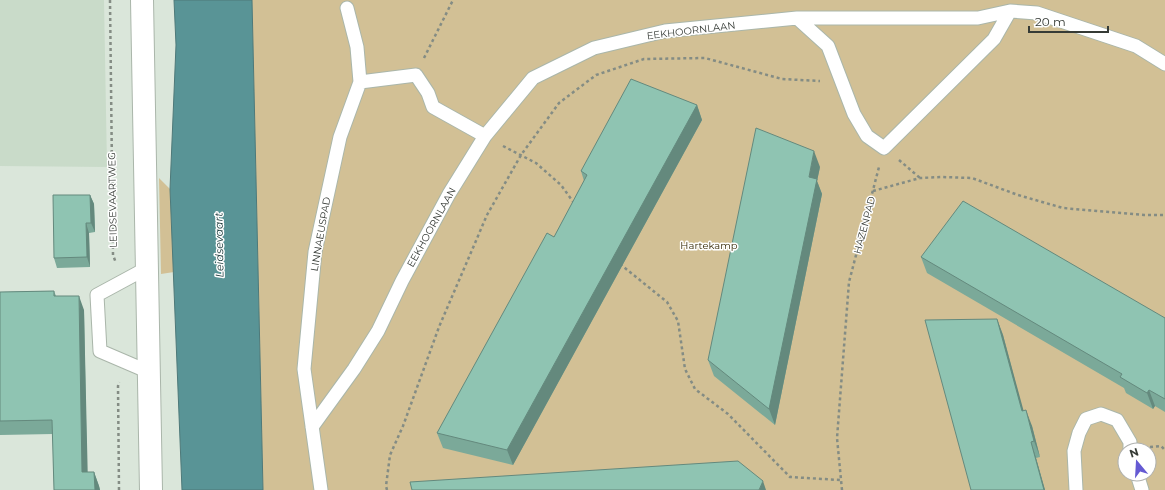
<svg xmlns="http://www.w3.org/2000/svg" width="1165" height="490" font-family="Montserrat,sans-serif">
<rect width="100%" height="100%" fill="#dae6da"/>
<path fill="#c9dbc9" d="M 0,0 L 104,0 L 107,167 L 0,166 Z"/>
<path fill="#d2c095" fill-rule="evenodd" d="M 252,0 L 1165,0 L 1165,490 L 263,490 ZM 1125,450 L 1149,450 L 1149,474 L 1125,474 Z
M 159,178 L 170,189 L 174,272 L 161,274 Z"/>
<path fill="#599496" stroke="#4e7979" d="M 174,0 L 252,0 L 263,490 L 182,490 L 170,189 L 176,45 Z"/>
<g fill="none" stroke-linecap="round" stroke-linejoin="round">
<g stroke="#aab6aa" stroke-width="15">
<path id="lane" d="M 797,18 L 828,46 L 854,114 L 867,136 L 884,148 L 994,39 L 1010,11
M 360,82 L 416,75 L 428,93 L 433,107 L 485,136
M 147,268 L 97,295 L 100,351 L 149,372
M 312,427 L 354,369 L 378,331 L 402,281 L 449,194 L 485,136 L 533,78 L 594,48 L 665,31 L 797,18 L 978,18 L 1010,11 L 1037,13 L 1136,46 L 1165,64
M 1137,474 L 1142,490
M 321,490 L 304,369 L 315,252 L 340,137 L 360,82 L 357,47 L 347,8
M 1076,490 L 1074,451 L 1079,433 L 1086,419 L 1101,414 L 1117,420 L 1130,442 L 1130,450"/>
</g>
<g stroke="#aab6aa" stroke-width="24">
<path id="secondary" d="M 142,0 L 151,490"/>
</g>
<path stroke="#848c84" stroke-width="2.5" stroke-dasharray="3 3" stroke-linecap="butt" d="M 110,0 L 113,255 L 116,263
M 424,58 L 453,0
M 503,146 L 536,163 L 561,185 L 574,203
M 899,160 L 920,178
M 873,191 L 920,178 L 942,177 L 972,178 L 1018,195 L 1063,208 L 1144,215 L 1165,215
M 620,264 L 667,302 L 678,321 L 685,369 L 695,389 L 728,414 L 790,477 L 840,480
M 1150,447 L 1161,446 L 1165,450
M 119,490 L 118,386 L 119,382
M 387,490 L 386,486 L 390,455 L 403,426 L 439,327 L 487,215 L 521,155 L 559,103 L 596,75 L 644,59 L 705,58 L 782,79 L 820,81
M 842,490 L 837,438 L 849,282 L 879,167"/>
<use href="#lane" stroke="#fff" stroke-width="13"/>
<use href="#secondary" stroke="#fff" stroke-width="22"/>
</g>
<path fill="#7ba999" d="M 697,105 L 702,120 L 513,465 L 443,448 L 437,433 L 554,237 L 584,181 L 581,171 Z
M 820,167 L 817,181 L 822,194 L 775,425 L 714,376 L 708,360 Z
M 90,195 L 94,204 L 95,232 L 89,233 L 90,267 L 57,268 L 54,258 Z
M 921,257 L 1165,318 L 1165,412 L 1155,406 L 1153,409 L 1126,393 L 1124,388 L 927,273 Z
M 54,291 L 56,296 L 84,310 L 87,472 L 94,472 L 99,486 L 100,490 L 54,490 L 53,434 L 0,435 L 0,292 Z
M 997,319 L 1003,335 L 1023,411 L 1032,426 L 1040,457 L 1036,458 L 1045,490 L 971,490 Z"/>
<path fill="#64897d" d="M 697,105 L 702,120 L 513,465 L 507,450 Z
M 814,151 L 820,167 L 817,181 L 822,194 L 775,425 L 769,409 L 809,177 Z
M 90,195 L 94,204 L 95,232 L 91,223 Z
M 86,223 L 89,233 L 90,267 L 87,257 Z
M 79,296 L 84,310 L 88,486 L 82,472 Z
M 997,319 L 1003,335 L 1028,427 L 1022,411 Z
M 1149,390 L 1155,406 L 1153,409 L 1147,393 Z
M 1026,410 L 1032,426 L 1040,457 L 1034,441 Z
M 1031,442 L 1036,458 L 1045,490 L 1044,490 Z
M 94,472 L 99,486 L 100,490 L 95,490 Z
M 763,481 L 766,490 L 759,490 Z"/>
<path fill="#8fc4b2" stroke="#64897d" d="M 631,79 L 697,105 L 507,450 L 437,433 L 547,233 L 554,237 L 587,175 L 581,171 Z
M 756,128 L 814,151 L 809,177 L 817,179 L 769,409 L 708,360 Z
M 53,195 L 90,195 L 91,223 L 86,223 L 87,257 L 54,258 Z
M 963,201 L 1165,318 L 1165,399 L 1149,390 L 1147,393 L 1120,377 L 1122,374 L 921,257 Z
M 54,291 L 54,296 L 79,296 L 82,472 L 94,472 L 95,490 L 54,490 L 52,420 L 0,421 L 0,292 Z
M 997,319 L 1022,411 L 1026,410 L 1034,441 L 1031,442 L 1044,490 L 971,490 L 925,320 Z
M 738,461 L 763,481 L 759,490 L 412,490 L 410,482 Z"/>
<g text-anchor="middle" stroke-width="3" stroke-linejoin="round" paint-order="stroke">
<g font-size="10" fill="#363b36" stroke="#fff">
<text transform="translate(691 30) rotate(-7)" y="4">EEKHOORNLAAN</text>
<text transform="translate(112 200) rotate(-91)" y="4">LEIDSEVAARTWEG</text>
<text transform="translate(864 225) rotate(-75)" y="4">HAZENPAD</text>
<text transform="translate(431 227) rotate(-61)" y="4">EEKHOORNLAAN</text>
<text transform="translate(320 234) rotate(-80)" y="4">LINNAEUSPAD</text>
</g>
<g font-size="10" fill="#352803" stroke="#fff">
<text x="709" y="249">Hartekamp</text>
</g>
<g font-size="11" font-style="italic" fill="#143334" stroke="#fff">
<text transform="translate(219 245) rotate(-91)" y="4">Leidsevaart</text>
</g>
</g>
<g transform="translate(1137 462) rotate(342)"><circle r="19" fill="#ffffff" stroke="#afb1af"/>
<path d="M0-3L7 15L0 10L-7 15Z" fill="#655ad3"/>
<text y="-6" font-size="11" font-weight="bold" text-anchor="middle" fill="#363b36">N</text>
</g>
<path d="M1029 26v6h79v-6" fill="none" stroke="#363b36" stroke-width="2"/>
<text x="1035" y="26" font-size="12" fill="#363b36" stroke="#ffffff" stroke-width="3" paint-order="stroke">20 m</text>
</svg>
